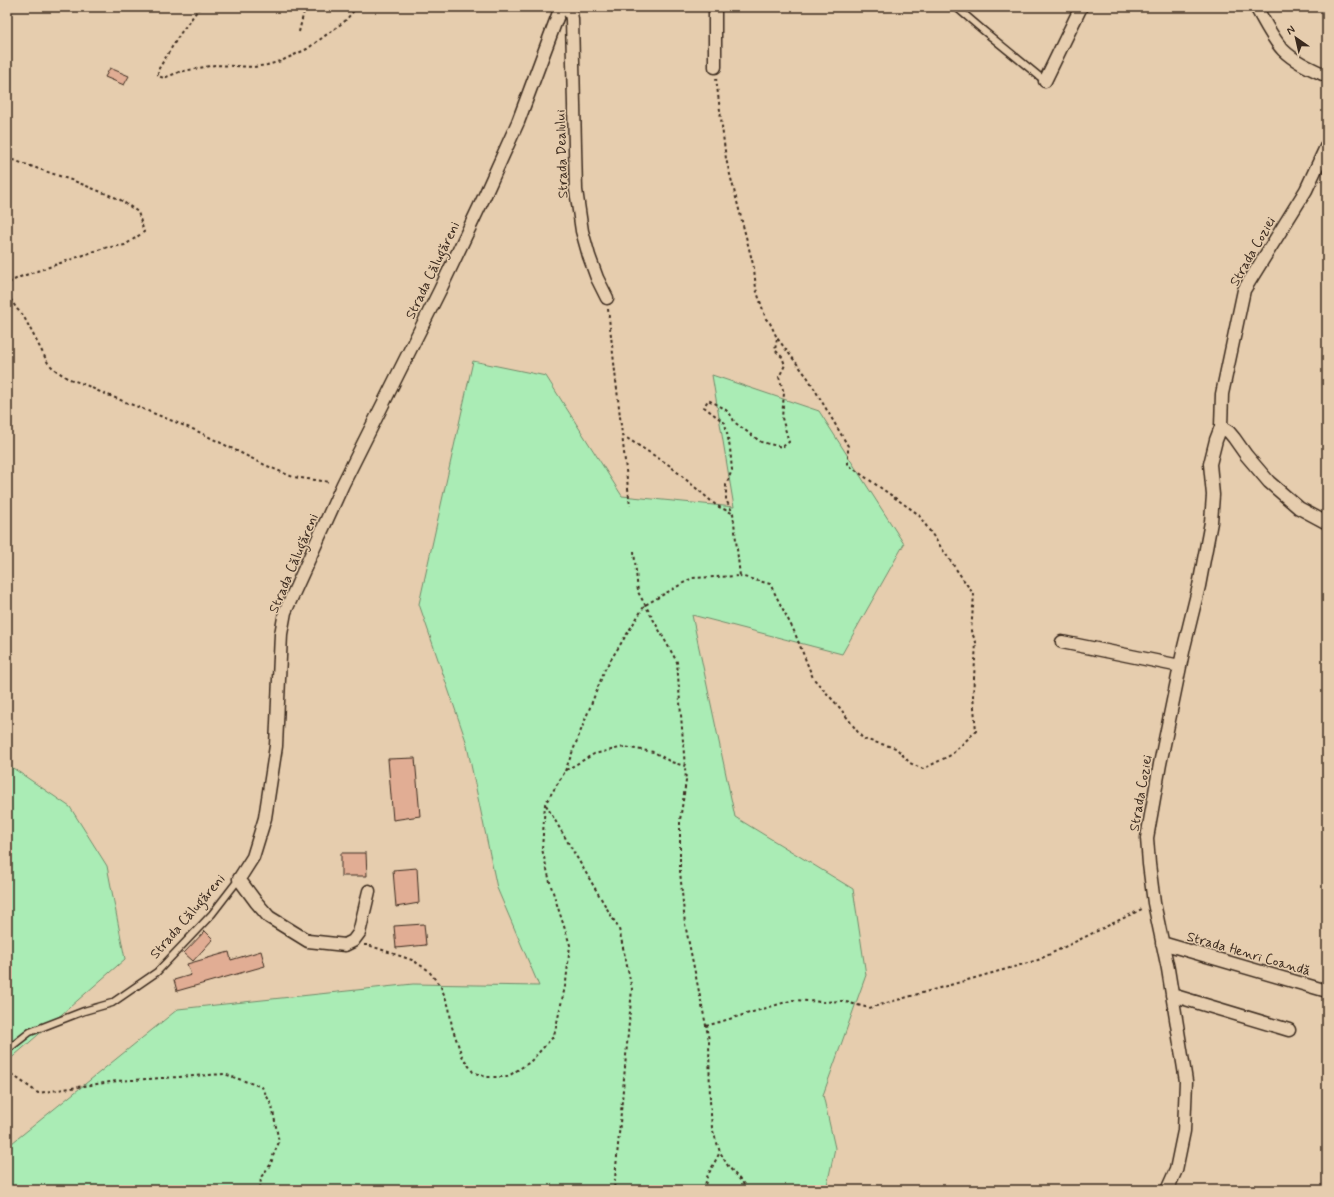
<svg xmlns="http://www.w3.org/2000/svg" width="1334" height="1197" font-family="Mynerve,sans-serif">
<rect width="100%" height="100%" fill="#e6cdae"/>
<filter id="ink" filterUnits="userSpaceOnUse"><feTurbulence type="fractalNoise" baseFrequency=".025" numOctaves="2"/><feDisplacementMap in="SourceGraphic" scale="8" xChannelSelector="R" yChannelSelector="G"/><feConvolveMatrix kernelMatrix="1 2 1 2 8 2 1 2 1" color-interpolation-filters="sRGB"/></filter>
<g filter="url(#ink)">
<path fill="#aaecb5" stroke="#728b6a" d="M 473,361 L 546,376 L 622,496 L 734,507 L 712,375 L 819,411 L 904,544 L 842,654 L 692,615 L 735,817 L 853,889 L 866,975 L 823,1095 L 835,1148 L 826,1190 L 7,1190 L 7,1147 L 178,1009 L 413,984 L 539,986 L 497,888 L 466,741 L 419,604 Z
M 7,764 L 70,807 L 107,866 L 125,959 L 7,1062 Z"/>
<path fill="#e1ad94" stroke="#3b2a1e" d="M 110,68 L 129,76 L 124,85 L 105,77 Z
M 415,758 L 420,816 L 393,820 L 388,759 Z
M 341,853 L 366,853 L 367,876 L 341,876 Z
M 417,868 L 419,903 L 396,907 L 393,870 Z
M 424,924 L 426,945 L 396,948 L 394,926 Z
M 205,931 L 213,939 L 193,961 L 184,953 Z
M 261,951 L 265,966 L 177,991 L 174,980 L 191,975 L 187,964 L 229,952 L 231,960 Z"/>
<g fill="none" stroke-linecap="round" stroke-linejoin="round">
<g stroke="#3b2a1e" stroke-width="9">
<path id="lane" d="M 956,7 L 984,31 L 1045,81
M 7,1050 L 30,1032 L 84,1011 L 112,1003 L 157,972 L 212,914 L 239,879"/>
</g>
<g stroke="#3b2a1e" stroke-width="15">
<path id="street" d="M 565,7 L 571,14 L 572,19 L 576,190 L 582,231 L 589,256 L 597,278 L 607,298
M 1256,7 C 1264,21 1272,38 1283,50 C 1295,62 1312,69 1327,76
M 715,67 L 715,7
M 1045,81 L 1081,7
M 1221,427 L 1229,432 L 1234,438 L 1246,455 L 1269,482 L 1299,508 L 1327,523
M 1062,642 L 1180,666
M 369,891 L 359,933 L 353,941 L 345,945 L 308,941 L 269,917 L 256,902 L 239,879 L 253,857 L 265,818 L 276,746 L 281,634 L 285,612 L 343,484 L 440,290 L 485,195 L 518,122 L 561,7
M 1162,943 L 1327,991
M 1172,995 L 1289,1030
M 1167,1190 L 1176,1170 L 1184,1131 L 1186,1081 L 1168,969 L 1154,903 L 1149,864 L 1147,838 L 1160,764 L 1184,647 L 1199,586 L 1211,522 L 1213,495 L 1210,464 L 1216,440 L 1221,427 L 1222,394 L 1244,290 L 1306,190 L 1327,145"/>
</g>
<path stroke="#3b2a1e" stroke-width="2" stroke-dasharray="3 3" stroke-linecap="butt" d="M 200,7 L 180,34 L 158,70 L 158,76 L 164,78 L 179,72 L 215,65 L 254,67 L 267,65 L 281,61 L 307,49 L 345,21 L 357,7
M 299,32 L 305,7
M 716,78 L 726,159 L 754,268 L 756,289 L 766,319 L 770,323 L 777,338 L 808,378 L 848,446 L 848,465 L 918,514 L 974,595 L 971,631 L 976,642 L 973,696 L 976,731 L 951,755 L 923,769 L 910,763 L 896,748 L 863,739 L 840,708 L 813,678 L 794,631 L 770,584 L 740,576
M 7,158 L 74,181 L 119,199 L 138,212 L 144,232 L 125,245 L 104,248 L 20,277 L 8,283 L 7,291
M 7,294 L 17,309 L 23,315 L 48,363 L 54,369 L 67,378 L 86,385 L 98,391 L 195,430 L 265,465 L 293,477 L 330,482
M 608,309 L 630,506
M 622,435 L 669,465 L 717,506 L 732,513
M 634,551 L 638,592 L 677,662 L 686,781 L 680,820 L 680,871 L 685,924 L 709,1040 L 710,1101 L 712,1128 L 720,1152 L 728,1166 L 749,1190
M 565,771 L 605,669 L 645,605 L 692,578 L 740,576 L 733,513 L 726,500 L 726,485 L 732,470 L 730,448 L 725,423 L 704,407 L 708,400 C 718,405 731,410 734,422 L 761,442 L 782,447 L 789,442 L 782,418 L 784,393 L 779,377 L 785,365 L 782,357 L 775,350 L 777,338
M 546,805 L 619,929 L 632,989 L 614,1190
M 364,945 L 368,945 L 412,960 L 428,970 L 441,987 L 449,1007 L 452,1027 L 462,1056 L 473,1072 L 486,1077 L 507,1077 L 530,1062 L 554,1036 L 566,982 L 570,945 L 551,886 L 542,849 L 545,804 L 566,770 L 594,754 L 624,747 L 654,752 L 671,762 L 685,766
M 706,1026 L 793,1000 L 823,1002 L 842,1001 L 869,1008 L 1038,960 L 1144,908
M 7,1071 L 38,1093 L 117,1081 L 224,1074 L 262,1087 L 272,1106 L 279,1142 L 273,1156 L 271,1164 L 261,1177 L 260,1190
M 704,1190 L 707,1177 L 720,1152"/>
<use href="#lane" stroke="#e6cdae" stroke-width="6"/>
<use href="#street" stroke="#e6cdae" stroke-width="12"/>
</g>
</g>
<g text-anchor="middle" stroke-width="3" stroke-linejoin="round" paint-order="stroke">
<g font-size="14" fill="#3b2a1e" stroke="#e6cdae">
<text transform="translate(561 154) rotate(-92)" y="5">Strada Dealului</text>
<text transform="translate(1252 251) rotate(-60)" y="5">Strada Coziei</text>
<text transform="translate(432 270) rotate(-64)" y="5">Strada Călugăreni</text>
<text transform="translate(293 563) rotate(-67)" y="5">Strada Călugăreni</text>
<text transform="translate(1140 793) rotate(-80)" y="5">Strada Coziei</text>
<text transform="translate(187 916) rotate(-49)" y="5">Strada Călugăreni</text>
<text transform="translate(1249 953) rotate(16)" y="5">Strada Henri Coandă</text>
</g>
</g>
<rect width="1334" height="1197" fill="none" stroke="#e6cdae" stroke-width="24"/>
<rect x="12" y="12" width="1310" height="1173" fill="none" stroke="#3b2a1e" stroke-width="1.5" filter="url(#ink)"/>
<g transform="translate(1296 38) rotate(326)" stroke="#e6cdae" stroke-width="3" paint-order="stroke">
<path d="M0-3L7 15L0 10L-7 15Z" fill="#3b2a1e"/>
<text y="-6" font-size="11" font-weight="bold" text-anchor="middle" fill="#3b2a1e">N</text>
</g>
</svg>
